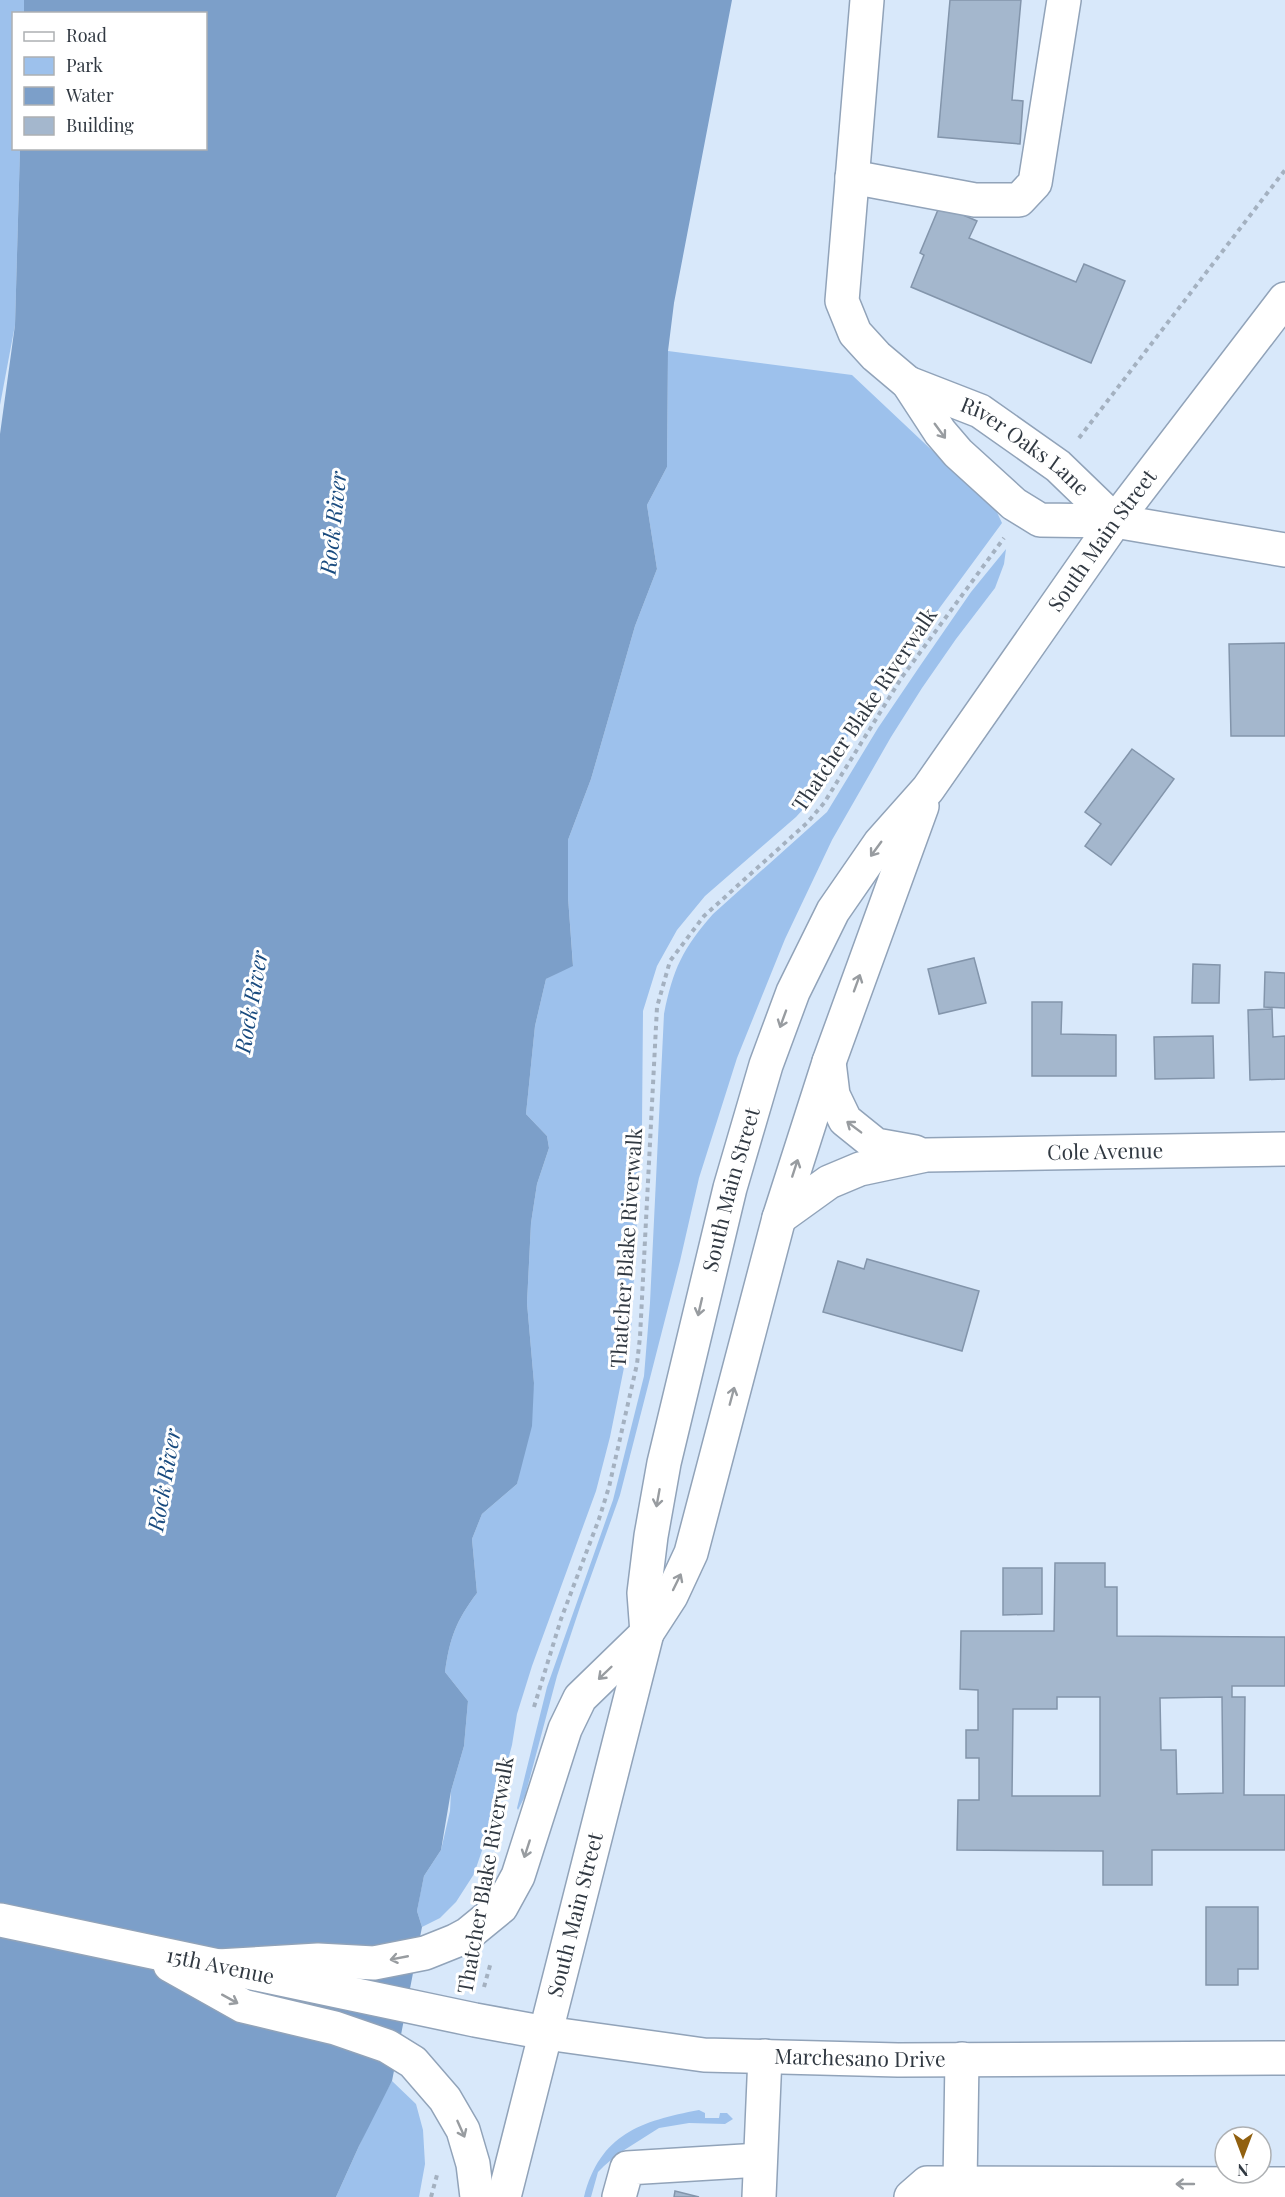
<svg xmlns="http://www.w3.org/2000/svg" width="1285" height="2197" font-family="'Playfair Display',serif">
<rect width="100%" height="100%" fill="#d8e8fa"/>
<path fill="#9dc1ec" d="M 0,0 L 24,0 L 24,13 L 14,14 L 14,148 L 20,149 L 15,325 L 0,405 Z
M 668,351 L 852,375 L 938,456 L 985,495 L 995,508 L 1002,523 L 855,723 L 817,794 L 796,817 L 705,896 L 677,930 L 657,966 L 643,1011 L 642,1125 L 631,1333 L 610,1437 L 596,1491 L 532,1666 L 517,1714 L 512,1745 L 490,1827 L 474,1874 L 456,1902 L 440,1918 L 422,1927 L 417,1911 L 420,1895 L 424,1876 L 441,1850 L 450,1811 L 451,1791 L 464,1746 L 468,1701 L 445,1672 C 450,1637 456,1621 477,1593 L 472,1539 L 482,1514 L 517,1484 L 534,1383 L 527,1303 L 531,1223 L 537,1184 L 549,1148 L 547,1136 L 526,1114 L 535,1026 L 546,979 L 573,965 L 568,897 L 568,840 L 591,779 L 635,626 L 657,569 L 647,505 L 667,467 Z
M 1006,549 L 1004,564 L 995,588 L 956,639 L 922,688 L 891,737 L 832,840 L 785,939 L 737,1058 L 699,1178 L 680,1261 L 620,1495 L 581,1604 L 557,1676 L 525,1796 L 518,1810 L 517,1808 L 547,1687 L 613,1500 L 644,1376 L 650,1303 L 664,1014 C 673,969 683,948 713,914 L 827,812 L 878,728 L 922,663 L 971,592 Z
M 392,2081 L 416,2104 L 423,2130 L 425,2164 L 419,2197 L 336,2197 L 373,2115 Z
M 699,2110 L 705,2113 L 705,2118 L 719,2118 L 720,2113 L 727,2113 L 733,2119 L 725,2124 L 689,2123 L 659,2128 L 618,2154 L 604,2166 L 598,2172 L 591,2197 L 584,2197 C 600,2134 641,2121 699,2110 Z"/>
<path fill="#7c9fc9" d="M 24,0 L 732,0 L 674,303 L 668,351 L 667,467 L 647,505 L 657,569 L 635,626 L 591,779 L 568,840 L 568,897 L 573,966 L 546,979 L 535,1026 L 526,1114 L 547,1136 L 549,1148 L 537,1184 L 531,1223 L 527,1303 L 534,1383 L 532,1426 L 517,1484 L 482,1514 L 472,1539 L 477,1593 C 456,1621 450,1637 445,1672 L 468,1701 L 464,1746 L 451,1791 L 441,1850 L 424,1876 L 417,1911 L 422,1927 L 392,2081 L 359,2146 L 336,2197 L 0,2197 L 0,434 L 15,325 L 20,149 L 206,148 L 206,14 L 24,13 Z"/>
<path fill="#a4b7cd" stroke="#8395ab" stroke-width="1.5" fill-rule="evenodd" d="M 950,0 L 1021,0 L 1012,100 L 1023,101 L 1020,144 L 938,137 Z
M 940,205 L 977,221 L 969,238 L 1076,282 L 1084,264 L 1125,281 L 1091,363 L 911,287 L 924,255 L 920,253 Z
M 1285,643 L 1285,736 L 1231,736 L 1229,644 Z
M 1132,749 L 1174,779 L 1111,865 L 1085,846 L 1101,824 L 1085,812 Z
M 974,958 L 986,1003 L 939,1014 L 928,969 Z
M 1193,964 L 1220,965 L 1219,1003 L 1192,1003 Z
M 1265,972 L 1285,973 L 1285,1008 L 1264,1007 Z
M 1032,1002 L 1062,1002 L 1061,1034 L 1116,1035 L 1116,1076 L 1032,1076 Z
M 1272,1009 L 1273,1037 L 1285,1036 L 1285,1079 L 1250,1080 L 1248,1010 Z
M 1213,1036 L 1214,1078 L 1155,1079 L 1154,1037 Z
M 867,1259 L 979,1291 L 962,1351 L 823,1312 L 838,1261 L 864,1269 Z
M 1055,1563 L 1105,1563 L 1105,1587 L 1117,1587 L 1117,1636 L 1285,1637 L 1285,1686 L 1232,1686 L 1232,1697 L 1245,1697 L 1244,1795 L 1285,1795 L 1285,1850 L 1152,1850 L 1152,1885 L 1103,1885 L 1103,1851 L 957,1850 L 958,1800 L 979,1800 L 979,1758 L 966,1758 L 966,1730 L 978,1730 L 978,1690 L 960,1689 L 961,1631 L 1054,1631 ZM 1057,1697 L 1100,1697 L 1100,1796 L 1012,1796 L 1013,1709 L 1057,1709 ZM 1222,1697 L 1223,1793 L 1177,1794 L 1176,1750 L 1161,1750 L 1160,1698 Z
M 1003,1568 L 1042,1568 L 1042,1614 L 1003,1615 Z
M 1206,1907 L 1258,1907 L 1258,1969 L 1238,1969 L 1238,1985 L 1206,1985 Z
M 675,2191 L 699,2197 L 674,2197 Z"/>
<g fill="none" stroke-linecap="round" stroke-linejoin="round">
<g stroke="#91a3b9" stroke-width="36">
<g id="minor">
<path d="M 867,0 L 842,301 L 855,333 L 876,356 L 908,383 L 940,432 L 958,453 L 1014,504 L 1040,520 L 1115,521 L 1285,550"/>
<path d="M 852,177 L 975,200 L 1019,200 L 1035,183 L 1064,0"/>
<path id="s1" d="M 908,383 L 980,411 L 1058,466 L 1115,521"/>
<path d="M 829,1062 L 833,1095 L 845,1120 L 876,1145 L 915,1152"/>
<path id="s2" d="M 779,1218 L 829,1182 L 860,1169 L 926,1155 L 1285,1149"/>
<path d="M 960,2184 L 962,2059"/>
<path d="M 619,2197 L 627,2168 L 760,2160"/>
<path d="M 759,2197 L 765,2056"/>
<path d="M 911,2197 L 927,2183 L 1285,2184"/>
</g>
</g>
<g stroke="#91a3b9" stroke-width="36">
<g id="major">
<path id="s3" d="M 0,1920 L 475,2020 L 546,2033 L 704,2055 L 898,2060 L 1285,2058"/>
<path d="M 170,1965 L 243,2006 L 335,2028 L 387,2046 L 413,2062 L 445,2099 L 463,2130 L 473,2164 L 477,2197"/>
<path d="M 218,1966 L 318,1960 L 374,1963 L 425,1953 L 455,1941 L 468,1934 L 501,1907 L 518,1876 L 565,1729 L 580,1698 L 647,1633 L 671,1596 L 691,1553 L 779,1218 L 829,1062 L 922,806"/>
<path id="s4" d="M 504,2197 L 647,1633 L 644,1593 L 651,1536 L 664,1463 L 730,1188 L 766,1065 L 793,992 L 833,911 L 880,843 L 928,789 L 1115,521 L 1285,299"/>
</g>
</g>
<path stroke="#a4b1c0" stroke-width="4" stroke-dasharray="4.5 4.5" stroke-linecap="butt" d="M 1079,438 L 1285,170
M 534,1707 L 561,1619 L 599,1519 L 609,1487 L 637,1364 L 640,1337 L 657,1007 L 670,961 L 704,916 L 807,823 L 824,803 L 902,677 L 1004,538
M 484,1987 L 491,1962
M 431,2197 L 437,2175"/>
<use href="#minor" stroke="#fff" stroke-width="33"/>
<use href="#major" stroke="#fff" stroke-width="33"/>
</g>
<defs><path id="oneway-shaft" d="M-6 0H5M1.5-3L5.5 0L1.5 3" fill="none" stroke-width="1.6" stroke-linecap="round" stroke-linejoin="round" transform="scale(1.5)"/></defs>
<g stroke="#989ca0">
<use href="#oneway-shaft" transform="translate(940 431) rotate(54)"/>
<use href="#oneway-shaft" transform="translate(876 849) rotate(126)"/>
<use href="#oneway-shaft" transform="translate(857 983) rotate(-70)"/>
<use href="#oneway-shaft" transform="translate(783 1019) rotate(110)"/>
<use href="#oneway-shaft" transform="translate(854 1127) rotate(-143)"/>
<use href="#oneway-shaft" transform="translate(795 1168) rotate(-72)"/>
<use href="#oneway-shaft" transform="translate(700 1307) rotate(103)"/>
<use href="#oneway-shaft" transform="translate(732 1396) rotate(-75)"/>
<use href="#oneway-shaft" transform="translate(658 1498) rotate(100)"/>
<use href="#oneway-shaft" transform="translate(677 1582) rotate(-64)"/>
<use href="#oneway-shaft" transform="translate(605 1673) rotate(136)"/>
<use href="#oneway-shaft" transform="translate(527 1849) rotate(108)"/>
<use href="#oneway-shaft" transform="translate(399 1958) rotate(169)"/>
<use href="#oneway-shaft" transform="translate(230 1999) rotate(29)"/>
<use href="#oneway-shaft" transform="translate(461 2129) rotate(66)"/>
<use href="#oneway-shaft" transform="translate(1185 2184) rotate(-180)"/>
</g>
<g text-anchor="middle" stroke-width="6" stroke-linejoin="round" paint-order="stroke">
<g font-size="21" fill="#313942" stroke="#fff">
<text dy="7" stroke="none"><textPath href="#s1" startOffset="134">River Oaks Lane</textPath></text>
<text dy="7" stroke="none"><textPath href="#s4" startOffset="1791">South Main Street</textPath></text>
<text transform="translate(865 710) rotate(-56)" y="7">Thatcher Blake Riverwalk</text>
<text dy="7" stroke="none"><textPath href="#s2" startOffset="342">Cole Avenue</textPath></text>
<text dy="7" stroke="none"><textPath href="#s4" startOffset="1035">South Main Street</textPath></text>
<text transform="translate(627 1248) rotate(-86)" y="7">Thatcher Blake Riverwalk</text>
<text transform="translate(486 1875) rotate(-80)" y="7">Thatcher Blake Riverwalk</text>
<text dy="7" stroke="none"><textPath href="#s4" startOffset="291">South Main Street</textPath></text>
<text dy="7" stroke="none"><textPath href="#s3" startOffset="225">15th Avenue</textPath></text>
<text dy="7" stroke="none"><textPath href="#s3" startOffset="873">Marchesano Drive</textPath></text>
</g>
<g font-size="22" font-style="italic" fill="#194b7f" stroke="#fff">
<text transform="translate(333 523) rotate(-84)" y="8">Rock River</text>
<text transform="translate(251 1002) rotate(-80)" y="8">Rock River</text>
<text transform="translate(164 1480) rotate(-80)" y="8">Rock River</text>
</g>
</g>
<rect x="12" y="12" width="195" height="138" fill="#ffffff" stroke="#adb0b3" stroke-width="1.5"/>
<rect x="24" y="32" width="30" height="9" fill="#ffffff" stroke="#adb0b3" stroke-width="1.5"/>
<text x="66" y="42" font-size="18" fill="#313942">Road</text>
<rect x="24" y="57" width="30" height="18" fill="#9dc1ec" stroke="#adb0b3" stroke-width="1.5"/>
<text x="66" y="72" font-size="18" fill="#313942">Park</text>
<rect x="24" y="87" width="30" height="18" fill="#7c9fc9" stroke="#adb0b3" stroke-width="1.5"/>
<text x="66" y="102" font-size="18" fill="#313942">Water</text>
<rect x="24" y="117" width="30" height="18" fill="#a4b7cd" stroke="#adb0b3" stroke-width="1.5"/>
<text x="66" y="132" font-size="18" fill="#313942">Building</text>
<g transform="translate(1243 2155) rotate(180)"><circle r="28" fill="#ffffff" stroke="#adb0b3" stroke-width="1.5"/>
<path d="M0-4.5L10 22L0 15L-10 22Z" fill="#91600f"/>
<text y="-9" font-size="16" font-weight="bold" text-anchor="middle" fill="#313942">N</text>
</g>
</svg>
